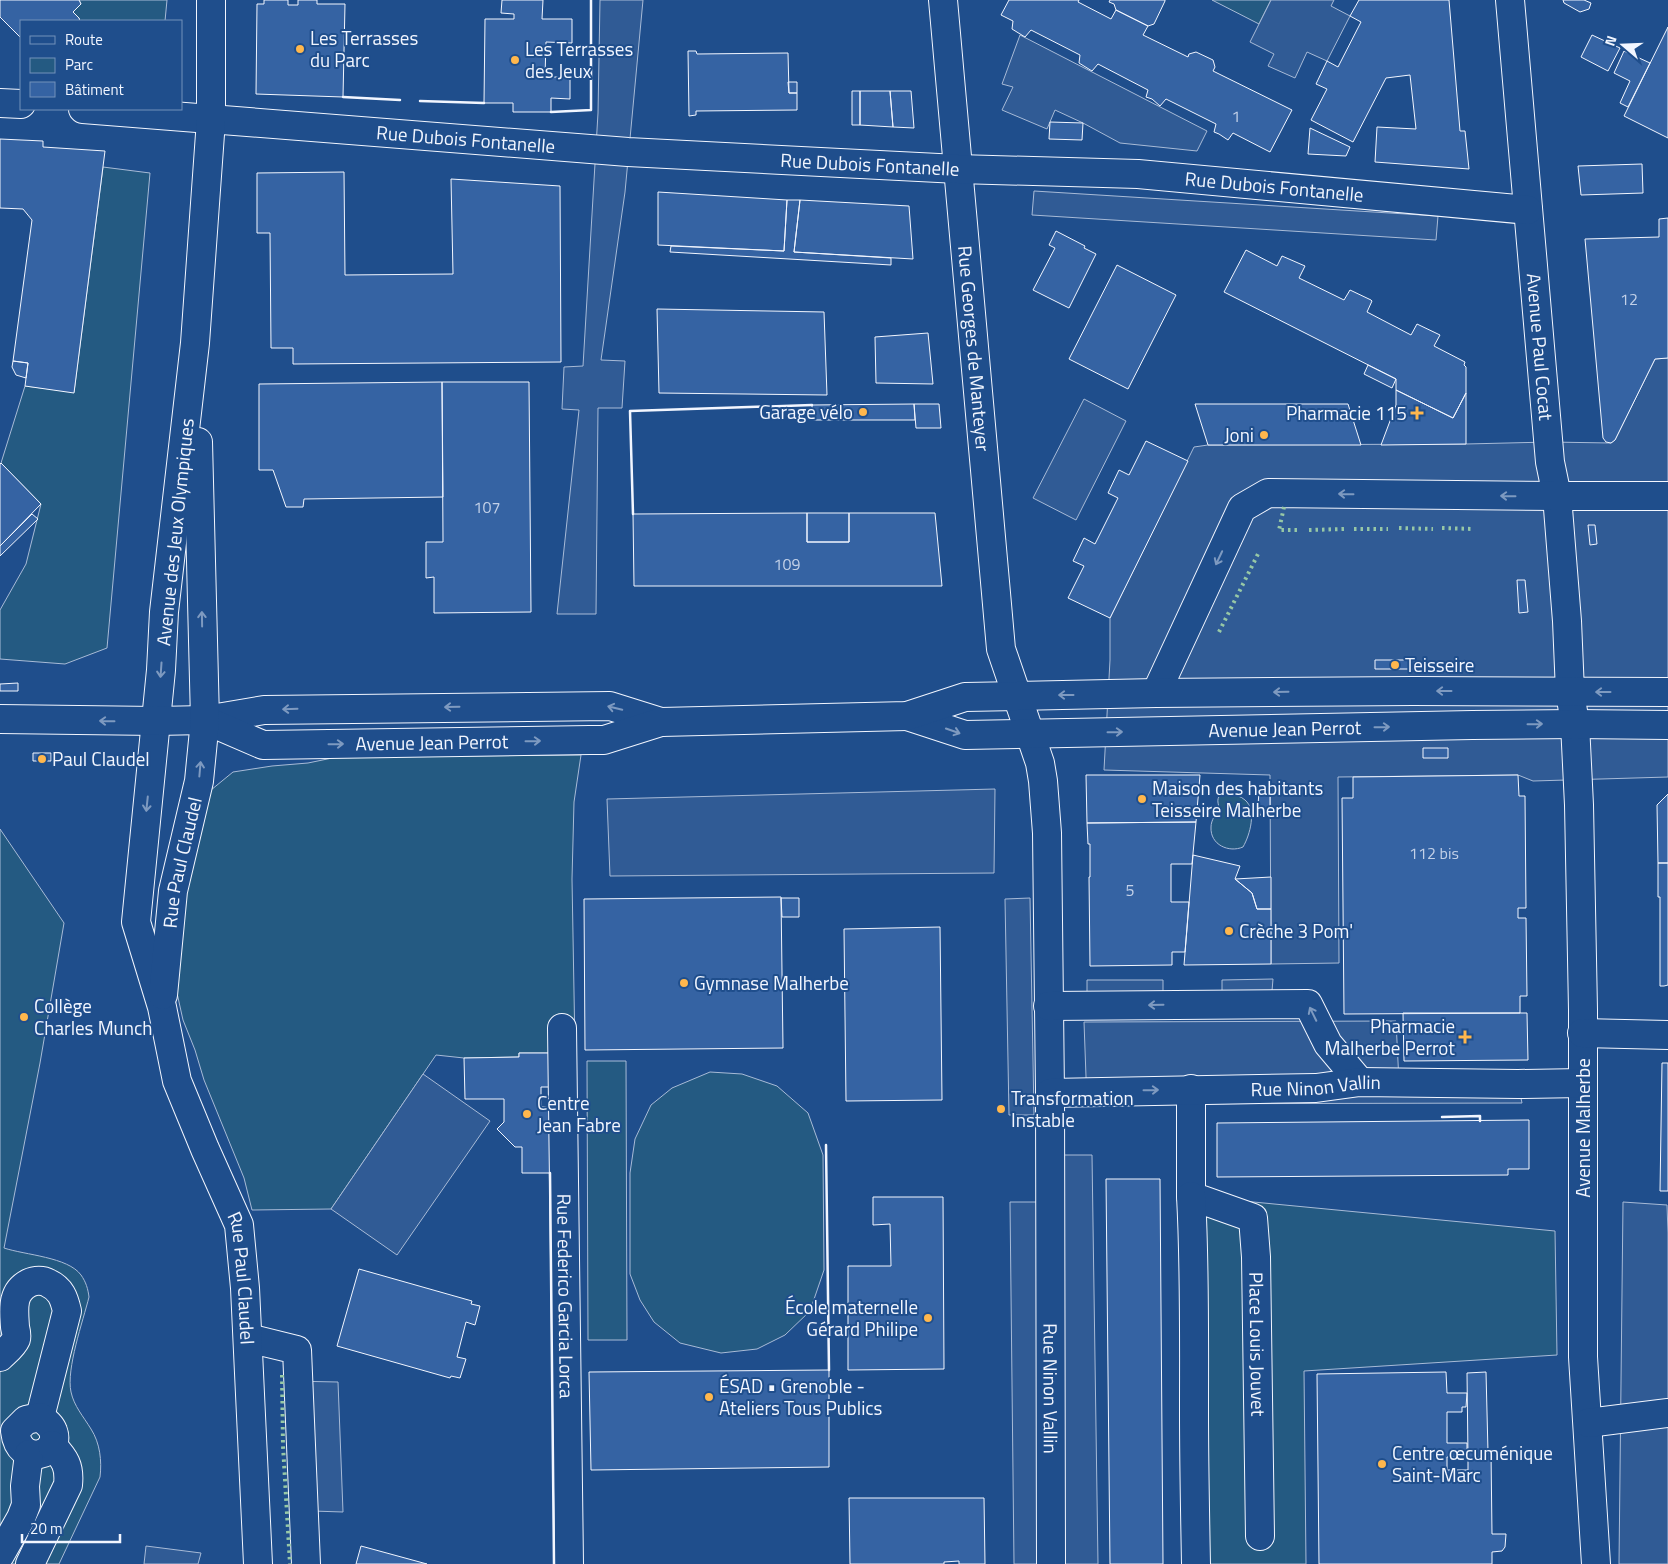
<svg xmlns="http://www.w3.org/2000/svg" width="1668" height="1564" font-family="'Titillium Web',sans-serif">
<rect width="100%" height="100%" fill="#1f4e8c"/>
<path fill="#245a82" stroke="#a8bbd7" d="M 79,0 L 167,0 L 165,21 L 80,21 L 79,18 L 73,12 L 81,4 Z
M 1212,0 L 1271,0 L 1259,24 Z
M 103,167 L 150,173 L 107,648 L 65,664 L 0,659 L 0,610 L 26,564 L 41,504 L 1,463 L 25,386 L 74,392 Z
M 581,755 L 574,802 L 572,879 L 575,1049 L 549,1053 L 519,1053 L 519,1057 L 464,1058 L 436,1055 L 331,1209 L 252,1210 L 244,1178 L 204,1080 L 195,1050 L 183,1020 L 177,993 L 177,954 L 196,826 L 211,790 L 233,772 L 272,766 L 308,763 L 337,757 Z
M 1229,793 C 1234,795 1241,796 1245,800 C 1257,810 1250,835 1243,847 C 1229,853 1210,845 1211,827 C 1211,820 1216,814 1219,808 C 1218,802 1216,798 1222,794 Z
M 0,829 L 64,923 L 40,1063 L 4,1248 C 25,1255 68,1257 81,1275 C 86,1282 88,1289 89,1297 C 83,1321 66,1369 71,1392 C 74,1406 83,1416 91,1429 C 100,1443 102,1461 100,1477 L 59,1564 L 0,1564 Z
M 587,1061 L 626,1061 L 627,1340 L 588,1340 Z
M 710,1072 L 742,1074 L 777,1086 L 808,1113 L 823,1155 L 824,1270 L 810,1311 L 785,1335 L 757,1349 L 721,1353 L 680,1343 L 654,1322 L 640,1300 L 630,1274 L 630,1173 L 635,1139 L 651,1105 L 672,1088 Z
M 1191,1196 L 1555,1231 L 1557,1355 L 1304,1371 L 1306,1564 L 1197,1564 Z"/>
<path fill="#305b95" stroke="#a8bbd7" d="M 600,0 L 643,0 L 625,192 L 601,360 L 625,361 L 622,408 L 598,408 L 596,614 L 557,614 L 579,410 L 562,409 L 564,367 L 583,366 L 598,113 Z
M 1271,0 L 1334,0 L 1331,6 L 1350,16 L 1327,61 L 1307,52 L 1295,78 L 1268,66 L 1274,54 L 1250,42 Z
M 1020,35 L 1207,131 L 1197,151 L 1120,143 L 1083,123 L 1055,110 L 1047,129 L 1002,110 L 1013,87 L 1002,84 Z
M 1034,191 L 1438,216 L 1436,240 L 1032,215 Z
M 1668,358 L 1668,777 L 1533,781 L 1518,775 L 1338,777 L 1339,963 L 1271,964 L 1270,775 L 1104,770 L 1110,660 L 1110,618 L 1194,447 L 1208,445 L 1466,444 L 1549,442 L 1611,443 L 1615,440 L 1655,359 Z
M 1084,399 L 1126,421 L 1076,520 L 1033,498 Z
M 995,789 L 994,873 L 610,876 L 607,799 Z
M 1030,898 L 1034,1115 L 1009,1115 L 1005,899 Z
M 1273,979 L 1272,991 L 1222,992 L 1222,980 Z
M 1087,980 L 1163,980 L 1163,992 L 1087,993 Z
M 1396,1021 L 1399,1082 L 1518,1084 L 1522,1103 L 1087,1104 L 1084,1022 Z
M 423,1074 L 490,1121 L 397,1255 L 331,1209 Z
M 1050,1155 L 1092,1155 L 1098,1564 L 1014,1564 L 1010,1202 L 1050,1202 Z
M 1623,1202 L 1667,1205 L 1668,1233 L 1668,1564 L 1619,1564 Z
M 289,1381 L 338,1382 L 343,1512 L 312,1511 Z
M 146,1546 L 201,1553 L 198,1564 L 144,1564 Z"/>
<path fill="#3563a3" stroke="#f2f6ff" d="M 0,0 L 79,0 L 81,4 L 73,12 L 79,18 L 80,21 L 21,21 L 21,38 L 0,17 Z
M 264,0 L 288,0 L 288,5 L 298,5 L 298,0 L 317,0 L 317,4 L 345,4 L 343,97 L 256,94 L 257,4 L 264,4 Z
M 502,0 L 543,0 L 542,19 L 572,19 L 572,43 L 546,42 L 545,77 L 570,77 L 570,99 L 551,98 L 551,112 L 513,112 L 513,103 L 484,103 L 485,19 L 514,19 L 514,14 L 501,13 Z
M 1009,0 L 1079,0 L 1078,2 L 1111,19 L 1116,10 L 1148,26 L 1143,35 L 1188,57 L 1189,54 L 1196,52 L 1213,60 L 1215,67 L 1213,71 L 1292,110 L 1270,152 L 1233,133 L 1228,140 L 1219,134 L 1214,132 L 1216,124 L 1166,99 L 1160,106 L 1152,99 L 1146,97 L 1148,90 L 1098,64 L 1092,71 L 1079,63 L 1080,55 L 1031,30 L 1025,37 L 1012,29 L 1013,21 L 1001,15 Z
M 1110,0 L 1165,0 L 1165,1 L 1154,24 L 1148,26 L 1116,10 L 1114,4 L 1109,2 Z
M 1359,0 L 1449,0 L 1460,131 L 1465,131 L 1469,169 L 1375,162 L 1377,127 L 1416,129 L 1410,75 L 1386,78 L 1353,142 L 1311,120 L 1327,89 L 1316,84 L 1327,61 L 1338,67 L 1361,22 L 1350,16 Z
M 1563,0 L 1584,0 L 1591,3 L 1589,9 L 1580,12 L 1564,3 Z
M 1668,27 L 1668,138 L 1624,116 Z
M 1592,35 L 1620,48 L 1608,71 L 1581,57 Z
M 688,51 L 696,51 L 697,54 L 788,53 L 789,93 L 797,93 L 797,110 L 696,111 L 696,115 L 689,116 Z
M 1624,51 L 1650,63 L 1628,107 L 1620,103 L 1630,81 L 1614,73 Z
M 788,82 L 797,82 L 797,93 L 789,93 Z
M 852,91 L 860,91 L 860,125 L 852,125 Z
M 860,91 L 890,91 L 893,127 L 860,125 Z
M 890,91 L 911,91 L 914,128 L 893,127 Z
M 1050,122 L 1083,123 L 1082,140 L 1049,139 Z
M 1310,128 L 1350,147 L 1346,156 L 1308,154 Z
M 0,139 L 43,141 L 43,147 L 105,151 L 74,393 L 25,386 L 28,363 L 13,361 L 32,220 L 23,209 L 0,208 Z
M 1642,164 L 1643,193 L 1581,195 L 1578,166 Z
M 344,172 L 345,275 L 453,274 L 451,179 L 560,186 L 561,362 L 293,364 L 293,348 L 271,348 L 270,233 L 257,233 L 257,173 Z
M 658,192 L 787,200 L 784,251 L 658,245 Z
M 787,200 L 800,200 L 794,252 L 891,258 L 891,265 L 670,252 L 671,246 L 784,251 Z
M 800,200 L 909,206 L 913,259 L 794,252 Z
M 1668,218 L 1668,358 L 1655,359 L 1615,440 L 1611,443 L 1606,442 L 1603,438 L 1585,239 L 1659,237 L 1659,219 Z
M 1056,231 L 1085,246 L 1084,248 L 1096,254 L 1069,308 L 1033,290 L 1055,248 L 1049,245 Z
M 1246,250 L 1277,266 L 1282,256 L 1305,266 L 1299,278 L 1344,300 L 1350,290 L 1371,300 L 1372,301 L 1367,312 L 1411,335 L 1417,324 L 1440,335 L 1434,346 L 1465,362 L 1464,365 L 1466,367 L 1466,393 L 1453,418 L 1396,390 L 1396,379 L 1224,292 Z
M 1117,265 L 1176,295 L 1128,389 L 1069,359 Z
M 657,309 L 824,312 L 827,395 L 659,393 Z
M 928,333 L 933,384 L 876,383 L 875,337 Z
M 13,361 L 28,363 L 26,378 L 16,375 L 12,367 Z
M 1368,365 L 1396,379 L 1392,388 L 1364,374 Z
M 442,382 L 529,382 L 531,612 L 434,613 L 434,577 L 426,578 L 426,542 L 443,542 Z
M 442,382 L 443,497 L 304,499 L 303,507 L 286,507 L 273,470 L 259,470 L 259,384 Z
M 1396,390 L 1453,418 L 1466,393 L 1466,444 L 1381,445 L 1396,405 Z
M 914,404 L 939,404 L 941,428 L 916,428 Z
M 914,404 L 915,420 L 812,420 L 812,405 Z
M 1195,404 L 1348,404 L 1361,445 L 1208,445 Z
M 1146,441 L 1188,461 L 1110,618 L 1068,598 L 1084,566 L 1073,561 L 1084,538 L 1095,544 L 1118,498 L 1108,493 L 1119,470 L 1129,475 Z
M 1,463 L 41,504 L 0,546 L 0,464 Z
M 807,513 L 807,542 L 849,542 L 849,513 L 935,513 L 942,586 L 634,586 L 633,514 Z
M 807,513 L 849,513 L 849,542 L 807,542 Z
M 32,514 L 38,519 L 0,556 L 0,546 Z
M 1588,525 L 1595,525 L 1597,544 L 1590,545 Z
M 1517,580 L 1525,580 L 1528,612 L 1519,613 Z
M 1375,660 L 1415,660 L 1415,669 L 1375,669 Z
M 18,683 L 18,691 L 0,691 L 0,684 Z
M 1423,748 L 1448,748 L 1448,758 L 1423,758 Z
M 33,753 L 51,753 L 51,761 L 33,761 Z
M 1086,775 L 1200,775 L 1196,822 L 1087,823 Z
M 1518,775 L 1519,796 L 1525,796 L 1526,908 L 1518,908 L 1518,918 L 1526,918 L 1527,996 L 1520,996 L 1520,1013 L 1344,1014 L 1342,798 L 1353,798 L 1353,777 Z
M 1261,788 L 1270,789 L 1270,814 L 1260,815 L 1258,805 L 1259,792 Z
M 1668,794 L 1668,863 L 1658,863 L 1657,805 Z
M 1196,822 L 1192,864 L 1171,864 L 1171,902 L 1189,902 L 1185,952 L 1172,952 L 1172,965 L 1090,966 L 1089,877 L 1090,877 L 1090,844 L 1088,844 L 1087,823 Z
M 1193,855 L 1240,866 L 1235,879 L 1252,893 L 1257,909 L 1271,909 L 1271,964 L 1184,965 Z
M 1658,863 L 1668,863 L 1668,985 L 1664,986 L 1660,986 L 1660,897 L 1658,897 Z
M 1271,877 L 1271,909 L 1257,909 L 1252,893 L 1235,879 Z
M 781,897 L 783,1048 L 585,1050 L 584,899 Z
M 781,898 L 799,898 L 799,917 L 782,917 Z
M 940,927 L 942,1100 L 846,1101 L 844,929 Z
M 1403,1013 L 1527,1013 L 1528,1060 L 1404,1061 Z
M 519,1053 L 549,1053 L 549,1087 L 541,1087 L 541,1107 L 550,1107 L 550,1173 L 522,1173 L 522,1147 L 515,1147 L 497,1129 L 504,1122 L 504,1099 L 465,1099 L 464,1058 L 519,1057 Z
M 1662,1063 L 1668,1063 L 1668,1191 L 1660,1191 Z
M 1529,1120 L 1529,1169 L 1508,1169 L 1508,1175 L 1217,1177 L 1217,1123 Z
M 1106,1179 L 1160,1179 L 1163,1564 L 1110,1564 Z
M 873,1197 L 943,1197 L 944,1369 L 848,1370 L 848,1266 L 891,1266 L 890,1224 L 873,1225 Z
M 359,1269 L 472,1301 L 471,1304 L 480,1306 L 475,1325 L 466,1322 L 457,1357 L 466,1359 L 460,1378 L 451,1376 L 450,1378 L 337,1346 Z
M 829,1370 L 829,1467 L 591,1470 L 589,1372 Z
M 1446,1372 L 1447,1393 L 1467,1393 L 1466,1407 L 1462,1407 L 1462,1412 L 1447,1412 L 1447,1443 L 1467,1443 L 1467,1457 L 1447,1457 L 1447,1470 L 1468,1470 L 1468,1458 L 1487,1457 L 1487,1452 L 1491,1452 L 1492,1534 L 1506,1534 L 1505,1547 L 1502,1551 L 1492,1552 L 1492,1564 L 1319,1564 L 1317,1374 Z
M 1486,1372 L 1488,1452 L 1487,1457 L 1468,1458 L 1467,1373 Z
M 849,1498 L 984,1498 L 985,1564 L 959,1564 L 959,1561 L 944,1562 L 944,1564 L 850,1564 Z
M 361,1546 L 427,1564 L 356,1564 Z"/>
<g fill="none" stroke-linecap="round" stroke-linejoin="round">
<g stroke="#f2f6ff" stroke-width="30">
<g id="minor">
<path id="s1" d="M 943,0 L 1001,649 L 1040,763 L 1043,781 L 1047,833 L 1050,1093 L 1051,1564"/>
<path id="s2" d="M 1510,0 L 1550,462 L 1557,496 L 1567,621 L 1570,692 L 1575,724 L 1579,805 L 1583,1010 L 1583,1357 L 1596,1564"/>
<path d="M 0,103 L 21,104"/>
<path id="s3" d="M 83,109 L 628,152 L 958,169 L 1138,174 L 1528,210"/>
<path d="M 1156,693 L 1242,508 L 1268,493 L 1557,496 L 1668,496"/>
<path d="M 1048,1006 L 1308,1004 L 1328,1044 L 1360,1082"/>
<path id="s4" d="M 562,1028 L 569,1564"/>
<path d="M 1582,1033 L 1668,1035"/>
<path id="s5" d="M 1191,1089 L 1191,1196 L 1253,1218 L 1256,1257 L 1260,1536"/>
<path id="s6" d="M 1050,1093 L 1316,1088 L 1360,1082 L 1518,1084 L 1582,1083"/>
<path d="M 1191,1196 C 1195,1268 1194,1340 1194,1412 C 1194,1463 1195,1513 1196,1564"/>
<path d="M 248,1338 L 297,1350 L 306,1564"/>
<path d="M 0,1357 C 5,1352 13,1346 16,1339 C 17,1336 16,1331 15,1327 C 14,1310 11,1292 29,1283 C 35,1280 43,1280 48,1283 C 61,1289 64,1298 67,1311 L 40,1417"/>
<path d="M 40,1417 C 45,1421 51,1425 53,1431 C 62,1455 19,1469 15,1431 L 26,1420 Z"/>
<path d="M 1588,1423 L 1668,1413"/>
<path d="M 0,1555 L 21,1518 L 26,1505 L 25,1486 L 29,1454"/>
<path d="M 30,1564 L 68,1485 C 70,1466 65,1459 52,1445"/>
</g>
</g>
<g stroke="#f2f6ff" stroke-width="30">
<g id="major">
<path id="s7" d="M 211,0 L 211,120 L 195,343 L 164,612 L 161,670 L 136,922 L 162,1007 L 177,1081 L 205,1149 L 239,1225 L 245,1288 L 258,1564"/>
<path id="s8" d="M 907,716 L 965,735 L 1472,725 L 1575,724 L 1668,725"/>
<path d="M 0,719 L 156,721 L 205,720 L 264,710 L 610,706 L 661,722"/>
<path id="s9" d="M 205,720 L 263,745 L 590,740 L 604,740 L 661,722 L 907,716 L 965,697 L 1156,693 L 1413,691 L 1668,692"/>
<path id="s10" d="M 163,995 L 173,891 L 199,781 L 205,720 L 198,442"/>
</g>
</g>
<use href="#minor" stroke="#1f4e8c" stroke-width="28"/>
<use href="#major" stroke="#1f4e8c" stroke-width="28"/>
<path stroke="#97c8a6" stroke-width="4" stroke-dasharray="2.5 4" stroke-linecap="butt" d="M 1284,507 L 1279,530 L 1299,530
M 1399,528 L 1433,529
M 1442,528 L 1474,529
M 1354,529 L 1388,529
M 1309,530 L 1344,529
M 1219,632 L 1258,554
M 282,1375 L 283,1446 L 290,1564"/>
<path stroke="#f2f6ff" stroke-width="2.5" d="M 343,97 L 400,100
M 420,101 L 484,103
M 551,112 L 591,110 L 591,0
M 633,514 L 630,411 L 812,405
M 1442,1117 L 1480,1116 L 1480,1121
M 826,1145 L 829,1370
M 550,1173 L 554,1564"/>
</g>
<defs><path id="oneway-shaft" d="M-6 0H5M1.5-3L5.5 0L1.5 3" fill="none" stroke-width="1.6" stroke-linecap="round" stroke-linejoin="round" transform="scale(1.25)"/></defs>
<g stroke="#7e9ac0">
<use href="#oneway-shaft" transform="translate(1346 494) rotate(-179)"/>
<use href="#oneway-shaft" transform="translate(1508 496) rotate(-179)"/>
<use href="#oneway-shaft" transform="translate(1219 558) rotate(115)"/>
<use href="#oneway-shaft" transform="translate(202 619) rotate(-91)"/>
<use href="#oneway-shaft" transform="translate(161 670) rotate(94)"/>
<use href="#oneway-shaft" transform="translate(1444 691) rotate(-180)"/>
<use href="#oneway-shaft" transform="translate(1281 692) rotate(179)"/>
<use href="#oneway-shaft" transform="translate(1603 692) rotate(180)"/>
<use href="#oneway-shaft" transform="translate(1066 695) rotate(180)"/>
<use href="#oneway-shaft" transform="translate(452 707) rotate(179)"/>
<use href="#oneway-shaft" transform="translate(615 708) rotate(-166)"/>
<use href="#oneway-shaft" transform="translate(290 709) rotate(178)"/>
<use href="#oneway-shaft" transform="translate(107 721) rotate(-179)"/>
<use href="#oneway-shaft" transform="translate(1535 724) rotate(-1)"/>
<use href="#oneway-shaft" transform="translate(1382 727) rotate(-1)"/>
<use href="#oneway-shaft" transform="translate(953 731) rotate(19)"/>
<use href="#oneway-shaft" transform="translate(1115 732) rotate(-1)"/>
<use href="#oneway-shaft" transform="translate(533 741) rotate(-1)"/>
<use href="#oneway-shaft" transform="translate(336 744) rotate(-1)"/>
<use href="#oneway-shaft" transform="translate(200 769) rotate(-85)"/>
<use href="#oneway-shaft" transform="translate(147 804) rotate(96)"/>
<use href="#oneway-shaft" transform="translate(1156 1005) rotate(179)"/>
<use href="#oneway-shaft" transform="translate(1313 1014) rotate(-116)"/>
<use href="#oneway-shaft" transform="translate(1151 1090) rotate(-1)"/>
</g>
<g fill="#ffb74d" stroke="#1f4e8c" stroke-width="2">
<circle cx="300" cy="49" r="5"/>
<circle cx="515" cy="60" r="5"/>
<circle cx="863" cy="412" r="5"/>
<path d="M1414.5 405.5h5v5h5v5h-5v5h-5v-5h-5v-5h5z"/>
<circle cx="1264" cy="435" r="5"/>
<circle cx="1395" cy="665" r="5"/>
<circle cx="42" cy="759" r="5"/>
<circle cx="1142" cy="799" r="5"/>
<circle cx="1229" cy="931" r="5"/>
<circle cx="684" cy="983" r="5"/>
<circle cx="24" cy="1017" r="5"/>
<path d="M1462.5 1029.5h5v5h5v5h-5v5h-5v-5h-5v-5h5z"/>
<circle cx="1001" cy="1109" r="5"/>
<circle cx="527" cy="1114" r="5"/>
<circle cx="928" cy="1318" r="5"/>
<circle cx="709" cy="1397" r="5"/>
<circle cx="1382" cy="1464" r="5"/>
</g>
<g text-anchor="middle" stroke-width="4" stroke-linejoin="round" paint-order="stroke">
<g font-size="16" fill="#c3d1e8">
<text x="1236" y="122">1</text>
<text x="1629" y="305">12</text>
<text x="487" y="513">107</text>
<text x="787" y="570">109</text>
<text x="1434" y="859">112 bis</text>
<text x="1130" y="896">5</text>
</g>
<g font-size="19" fill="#f2f6ff" stroke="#1f4e8c" text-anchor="start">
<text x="310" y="45">Les Terrasses<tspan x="310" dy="22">du Parc</tspan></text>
<text x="525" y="56">Les Terrasses<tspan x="525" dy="22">des Jeux</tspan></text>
<text x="853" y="419" text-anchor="end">Garage vélo</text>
<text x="1407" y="420" text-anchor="end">Pharmacie 115</text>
<text x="1254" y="442" text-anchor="end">Joni</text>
<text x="1405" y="672">Teisseire</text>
<text x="52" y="766">Paul Claudel</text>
<text x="1152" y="795">Maison des habitants<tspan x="1152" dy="22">Teisseire Malherbe</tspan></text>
<text x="1239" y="938">Crèche 3 Pom'</text>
<text x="694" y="990">Gymnase Malherbe</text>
<text x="34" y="1013">Collège<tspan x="34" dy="22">Charles Munch</tspan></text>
<text x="1455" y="1033" text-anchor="end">Pharmacie<tspan x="1455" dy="22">Malherbe Perrot</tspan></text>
<text x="1011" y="1105">Transformation<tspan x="1011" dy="22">Instable</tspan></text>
<text x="537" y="1110">Centre<tspan x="537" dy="22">Jean Fabre</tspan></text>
<text x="918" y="1314" text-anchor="end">École maternelle<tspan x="918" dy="22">Gérard Philipe</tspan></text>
<text x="719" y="1393">ÉSAD • Grenoble -<tspan x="719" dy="22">Ateliers Tous Publics</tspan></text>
<text x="1392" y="1460">Centre œcuménique<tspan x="1392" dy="22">Saint-Marc</tspan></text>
</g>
<g font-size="19" fill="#f2f6ff" stroke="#1f4e8c">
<text dy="7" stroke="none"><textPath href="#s3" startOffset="384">Rue Dubois Fontanelle</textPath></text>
<text dy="7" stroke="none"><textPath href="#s3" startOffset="789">Rue Dubois Fontanelle</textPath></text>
<text dy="7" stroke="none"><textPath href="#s3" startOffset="1194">Rue Dubois Fontanelle</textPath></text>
<text dy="7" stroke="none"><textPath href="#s2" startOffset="348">Avenue Paul Cocat</textPath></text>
<text dy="7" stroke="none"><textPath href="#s1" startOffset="350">Rue Georges de Manteyer</textPath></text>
<text transform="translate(175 532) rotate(-84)" y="7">Avenue des Jeux Olympiques</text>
<text dy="7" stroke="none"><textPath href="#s8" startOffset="381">Avenue Jean Perrot</textPath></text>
<text dy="7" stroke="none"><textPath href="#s9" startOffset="232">Avenue Jean Perrot</textPath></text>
<text dy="7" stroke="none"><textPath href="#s10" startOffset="134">Rue Paul Claudel</textPath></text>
<text dy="7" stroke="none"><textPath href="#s6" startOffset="266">Rue Ninon Vallin</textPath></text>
<text transform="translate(1583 1128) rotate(-90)" y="7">Avenue Malherbe</text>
<text dy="7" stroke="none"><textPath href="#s7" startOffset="1300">Rue Paul Claudel</textPath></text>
<text dy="7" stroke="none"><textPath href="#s4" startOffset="268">Rue Federico Garcia Lorca</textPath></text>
<text dy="7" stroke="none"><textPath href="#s5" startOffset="299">Place Louis Jouvet</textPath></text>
<text dy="7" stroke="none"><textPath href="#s1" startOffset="1398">Rue Ninon Vallin</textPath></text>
</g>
</g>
<rect x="20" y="20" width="162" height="90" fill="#1f4e8c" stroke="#7391ba"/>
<rect x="30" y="36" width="25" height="8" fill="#1f4e8c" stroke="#7391ba"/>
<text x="65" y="45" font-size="15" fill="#f2f6ff">Route</text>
<rect x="30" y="58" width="25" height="15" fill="#245a82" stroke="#7391ba"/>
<text x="65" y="70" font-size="15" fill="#f2f6ff">Parc</text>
<rect x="30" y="82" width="25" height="15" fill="#3563a3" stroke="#7391ba"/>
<text x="65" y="95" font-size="15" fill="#f2f6ff">Bâtiment</text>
<g transform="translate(1623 45) rotate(289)" stroke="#1f4e8c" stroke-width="4" paint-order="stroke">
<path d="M0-4L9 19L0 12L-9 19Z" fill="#f2f6ff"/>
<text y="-8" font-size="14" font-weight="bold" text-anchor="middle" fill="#f2f6ff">N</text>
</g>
<path d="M22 1534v8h98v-8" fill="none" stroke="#f2f6ff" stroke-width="2.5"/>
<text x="30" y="1534" font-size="15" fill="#f2f6ff" stroke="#1f4e8c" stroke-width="4" paint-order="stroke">20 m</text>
</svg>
